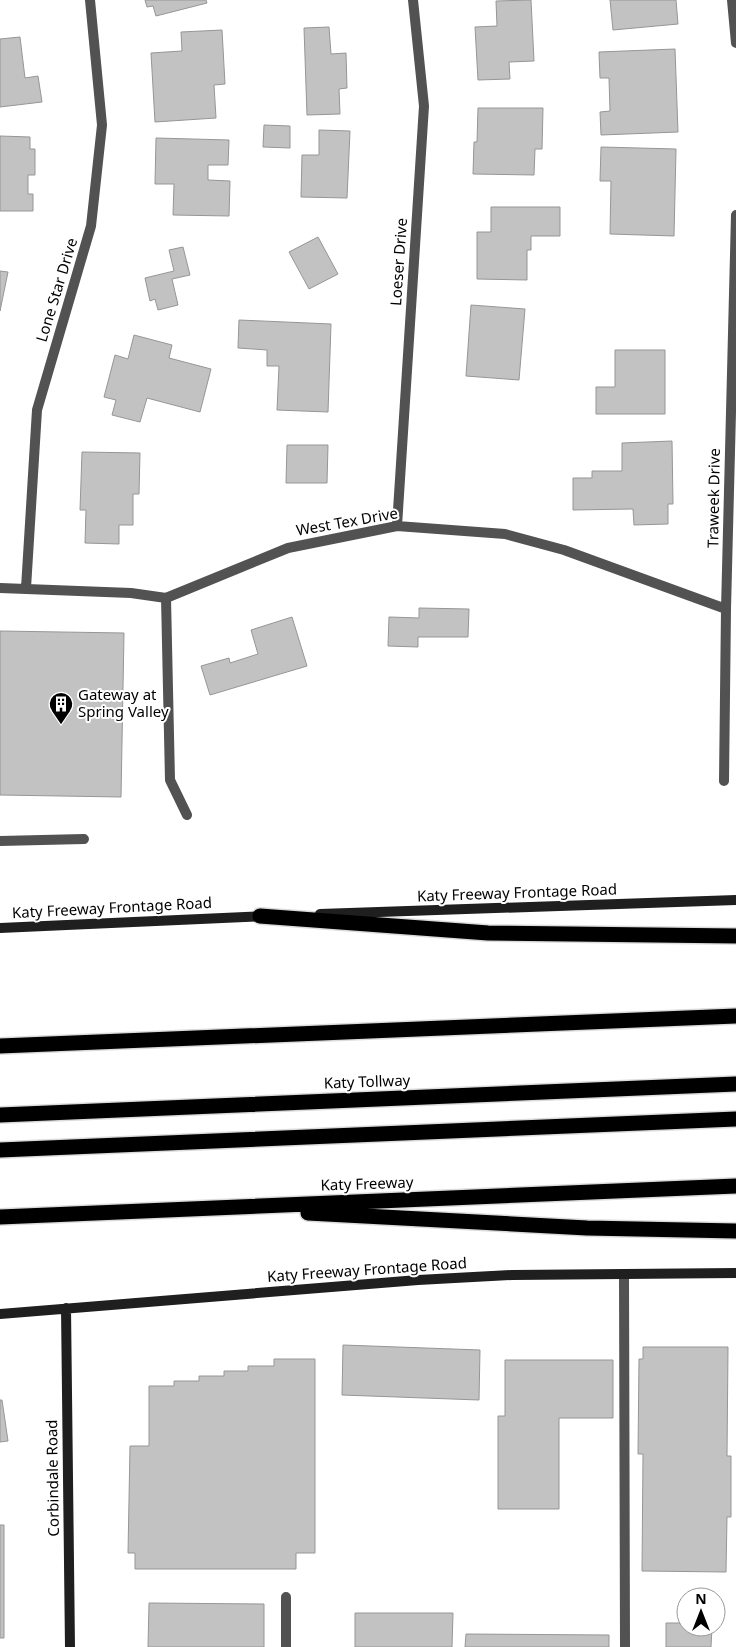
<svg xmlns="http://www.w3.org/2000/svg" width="736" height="1647" font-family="'Noto Sans',sans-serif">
<rect width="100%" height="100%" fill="#fff"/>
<path fill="#c2c2c2" stroke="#969696" d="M 145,0 L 206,0 L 207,3 L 156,16 L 153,6 L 147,7 Z
M 531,0 L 534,61 L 509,62 L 510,79 L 478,80 L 475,27 L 497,26 L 496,1 Z
M 610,0 L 676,0 L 678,24 L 613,30 Z
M 329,27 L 331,54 L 346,53 L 347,88 L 339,89 L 340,114 L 307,115 L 304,28 Z
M 222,30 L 225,84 L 214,85 L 216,118 L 155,122 L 151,53 L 182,51 L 181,32 Z
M 20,37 L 25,78 L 38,76 L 42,102 L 0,107 L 0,39 Z
M 675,49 L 678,132 L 601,135 L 600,112 L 610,111 L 609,78 L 600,78 L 599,52 Z
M 478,108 L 543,108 L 542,149 L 535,149 L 534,175 L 473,174 L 474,142 L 477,142 Z
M 264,125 L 290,126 L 290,148 L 263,147 Z
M 319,130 L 350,131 L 347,198 L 301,197 L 302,155 L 319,155 Z
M 0,136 L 30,137 L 30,149 L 35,149 L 35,175 L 28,175 L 28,194 L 33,194 L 33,211 L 0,211 Z
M 156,138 L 229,140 L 228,165 L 208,165 L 208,180 L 230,181 L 229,216 L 173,215 L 174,184 L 155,184 Z
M 601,147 L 676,149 L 674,236 L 610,234 L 611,181 L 600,181 Z
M 491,207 L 560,207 L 560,236 L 531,236 L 531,250 L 527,250 L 527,280 L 477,279 L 477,232 L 491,232 Z
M 318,237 L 338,274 L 309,289 L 289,252 Z
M 183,247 L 190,275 L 172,279 L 178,305 L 158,310 L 155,299 L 150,301 L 145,278 L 174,271 L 169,250 Z
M 0,271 L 8,272 L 0,311 Z
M 471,305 L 525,309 L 519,380 L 466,376 Z
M 239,320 L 331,324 L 328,412 L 277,410 L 279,366 L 267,366 L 267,350 L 238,348 Z
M 134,335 L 172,345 L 169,358 L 211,369 L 200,412 L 147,398 L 140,422 L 112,415 L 116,400 L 104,397 L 115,355 L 128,359 Z
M 615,350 L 665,350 L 665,414 L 596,414 L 596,387 L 615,387 Z
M 672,441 L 673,504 L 668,504 L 668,524 L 634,525 L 633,509 L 573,510 L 573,478 L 592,478 L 592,471 L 622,471 L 622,443 Z
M 287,445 L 328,445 L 327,483 L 286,483 Z
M 82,452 L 140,453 L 139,494 L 133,494 L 133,525 L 119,525 L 119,544 L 85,543 L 86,510 L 80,510 Z
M 419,608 L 469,609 L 468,637 L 418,637 L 418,647 L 388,646 L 389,617 L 419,618 Z
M 292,617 L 307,666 L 210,695 L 201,666 L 229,658 L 230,663 L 258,654 L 251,630 Z
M 0,631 L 124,633 L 121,797 L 0,795 Z
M 343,1345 L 480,1350 L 479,1400 L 342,1395 Z
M 643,1347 L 728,1347 L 727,1456 L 731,1456 L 731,1517 L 727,1517 L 726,1572 L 642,1571 L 643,1454 L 638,1454 L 639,1359 L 643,1359 Z
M 274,1359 L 315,1359 L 315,1553 L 296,1553 L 296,1569 L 135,1569 L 135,1553 L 128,1553 L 130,1446 L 149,1446 L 149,1386 L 174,1386 L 174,1381 L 199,1381 L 199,1376 L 224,1376 L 224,1371 L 248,1371 L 248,1366 L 274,1366 Z
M 505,1360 L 613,1360 L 613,1418 L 559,1418 L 559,1509 L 498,1509 L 498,1416 L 505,1416 Z
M 0,1400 L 2,1400 L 8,1441 L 0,1442 Z
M 0,1525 L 4,1525 L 4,1638 L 0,1638 Z
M 149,1603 L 264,1604 L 264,1647 L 148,1647 Z
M 355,1613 L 453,1613 L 452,1647 L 355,1647 Z
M 666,1623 L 686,1623 L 686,1627 L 712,1627 L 711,1647 L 666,1647 Z
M 466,1634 L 609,1635 L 609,1647 L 465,1647 Z"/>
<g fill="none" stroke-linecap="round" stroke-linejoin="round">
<g stroke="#dbdbdb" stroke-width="18">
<path id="highway" d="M 260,916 L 488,933 L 736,936
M 0,1046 L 736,1016
M 0,1115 L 736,1084
M 0,1150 L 736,1119
M 308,1213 L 587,1228 L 736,1231
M 0,1217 L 736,1186"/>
</g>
<path stroke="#525252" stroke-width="10" d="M 0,841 L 84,839
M 624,1275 L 625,1647
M 286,1597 L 286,1647"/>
<path stroke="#525252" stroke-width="10" d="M 732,0 L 736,43
M 397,526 L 424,106 L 413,0
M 0,588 L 131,593 L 166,598 L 288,548 L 397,526 L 505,534 L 564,550 L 726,609
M 26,588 L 37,410 L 91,226 L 102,125 L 90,0
M 166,598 L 170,780 L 187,815
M 724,781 L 726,609 L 736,215"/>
<path stroke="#1f1f1f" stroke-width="10" d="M 320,914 L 736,900
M 0,928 L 265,916
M 66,1308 L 70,1647
M 0,1314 L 418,1280 L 512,1275 L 736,1273"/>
<use href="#highway" stroke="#000" stroke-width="15"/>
</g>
<defs>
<g id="building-pin" transform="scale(1.25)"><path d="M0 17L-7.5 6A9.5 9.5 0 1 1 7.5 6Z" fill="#000" stroke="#fff"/><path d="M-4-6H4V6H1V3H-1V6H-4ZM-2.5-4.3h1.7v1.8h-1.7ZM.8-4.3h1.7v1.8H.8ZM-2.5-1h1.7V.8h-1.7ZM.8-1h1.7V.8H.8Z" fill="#fff"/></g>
</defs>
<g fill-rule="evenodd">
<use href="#building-pin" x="61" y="704"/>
</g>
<g text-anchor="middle" stroke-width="4" stroke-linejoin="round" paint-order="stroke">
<g font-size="15" fill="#000" stroke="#fff">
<text transform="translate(399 262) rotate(-86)" y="5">Loeser Drive</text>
<text transform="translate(57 290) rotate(-73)" y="5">Lone Star Drive</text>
<text transform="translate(714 498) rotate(-89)" y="5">Traweek Drive</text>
<text transform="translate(347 522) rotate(-10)" y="5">West Tex Drive</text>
<text transform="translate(517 893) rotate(-2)" y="5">Katy Freeway Frontage Road</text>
<text transform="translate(112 908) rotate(-3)" y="5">Katy Freeway Frontage Road</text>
<text transform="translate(367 1082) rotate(-2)" y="5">Katy Tollway</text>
<text transform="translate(367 1184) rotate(-2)" y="5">Katy Freeway</text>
<text transform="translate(367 1270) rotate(-4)" y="5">Katy Freeway Frontage Road</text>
<text transform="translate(53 1478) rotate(-91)" y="5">Corbindale Road</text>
</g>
<g font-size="15" fill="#000" stroke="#fff" text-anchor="start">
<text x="78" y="700">Gateway at<tspan x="78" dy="17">Spring Valley</tspan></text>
</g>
</g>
<g transform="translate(701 1612)"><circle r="24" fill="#ffffff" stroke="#999999"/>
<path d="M0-4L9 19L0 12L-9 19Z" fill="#000000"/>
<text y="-8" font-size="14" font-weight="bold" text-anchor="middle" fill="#000000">N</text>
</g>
</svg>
